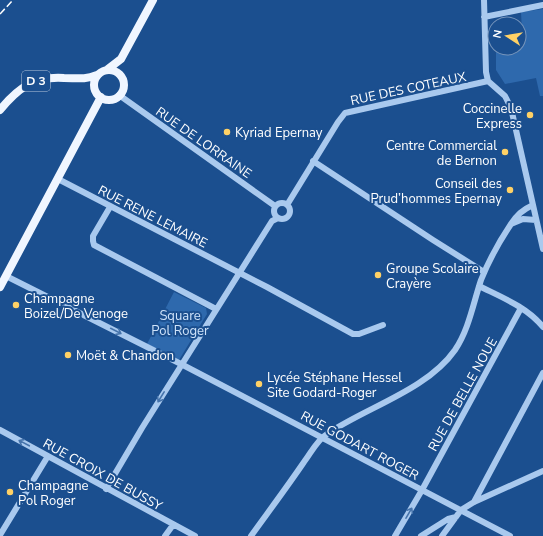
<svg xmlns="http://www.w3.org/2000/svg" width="543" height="536" font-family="'Nunito Sans',sans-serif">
<rect width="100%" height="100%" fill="#1b4f8f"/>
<path fill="#2e69ad" d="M 543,9 L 543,96 L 540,96 L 536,78 L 505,84 L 496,70 L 496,48 L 519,48 L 519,33 L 522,33 L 521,12 Z
M 174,292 L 206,308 L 207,314 L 179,360 L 147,344 Z"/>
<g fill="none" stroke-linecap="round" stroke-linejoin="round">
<path stroke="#a9c9ee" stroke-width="6" d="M 484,0 L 486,72 L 488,81 L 505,96 L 511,108 L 543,249
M 484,17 L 543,5
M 119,95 L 275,206
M 313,161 L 433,240 L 484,272
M 58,179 L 267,287 L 353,334 L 359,334 L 383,325
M274 211a8 8 0 1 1 16 0a8 8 0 1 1-16 0Z
M 287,205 L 338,122 L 345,113 L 488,81
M 110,207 L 93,236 L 93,241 L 94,245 L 216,309
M 511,224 L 523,219 L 536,220
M 6,276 L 181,364 L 510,536
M 479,286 C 501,297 527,307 543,327
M 0,430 L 195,536
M 106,489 L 142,428 L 272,221 L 278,218
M 474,502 L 543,373
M 0,535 L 48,456
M 165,536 L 173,525
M 251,536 C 269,511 287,487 304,462 C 311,453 317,440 327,434 C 367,407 427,390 455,350 C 469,329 473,304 481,280 C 489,260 499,242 511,224 C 517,215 522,210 533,205
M 395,536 L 422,490 L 521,308
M 421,536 L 448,519 L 456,517
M 442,536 L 461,510 L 474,502 L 543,471"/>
<path stroke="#f0f6ff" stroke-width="8" d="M 108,69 L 121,59 L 153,0
M94 85a15 15 0 1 1 30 0a15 15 0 1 1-30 0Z
M 0,110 C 18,88 34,76 64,78 C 77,78 84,80 97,75
M 0,287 L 101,97"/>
<path stroke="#fff" stroke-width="1.5" stroke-dasharray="7 3" stroke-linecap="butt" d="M 0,14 L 13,0"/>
</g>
<defs><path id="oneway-shaft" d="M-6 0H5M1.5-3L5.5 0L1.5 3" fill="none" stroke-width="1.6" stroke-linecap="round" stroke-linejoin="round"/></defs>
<g stroke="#4674ac">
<use href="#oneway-shaft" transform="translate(116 331) rotate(27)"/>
<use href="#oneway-shaft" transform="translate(161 397) rotate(122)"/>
<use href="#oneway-shaft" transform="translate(24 443) rotate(-152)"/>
<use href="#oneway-shaft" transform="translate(409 513) rotate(-60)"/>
</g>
<g fill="#ffd166" stroke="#1b4f8f" stroke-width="1.5">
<circle cx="530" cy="115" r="4"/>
<circle cx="227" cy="132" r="4"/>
<circle cx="505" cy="152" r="4"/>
<circle cx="510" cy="190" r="4"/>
<circle cx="378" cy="275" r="4"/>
<circle cx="16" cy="305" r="4"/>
<circle cx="68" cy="355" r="4"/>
<circle cx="259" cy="384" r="4"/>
<circle cx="10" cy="492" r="4"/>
</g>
<g text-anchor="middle" stroke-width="4" stroke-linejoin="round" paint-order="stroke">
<rect fill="#1b4f8f" stroke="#bbcadd" stroke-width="1" x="22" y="71" width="28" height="20" rx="3"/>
<g font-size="12" font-weight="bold" fill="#fff">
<text x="36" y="85">D 3</text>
</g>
<g font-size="13" fill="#fff" stroke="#1b4f8f">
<text transform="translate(408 88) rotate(-12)" y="5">RUE DES COTEAUX</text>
<text transform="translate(204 142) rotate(35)" y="5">RUE DE LORRAINE</text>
<text transform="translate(153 216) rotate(27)" y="5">RUE RENE LEMAIRE</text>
<text transform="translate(462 394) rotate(-61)" y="5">RUE DE BELLE NOUE</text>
<text transform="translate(360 445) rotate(28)" y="5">RUE GODART ROGER</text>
<text transform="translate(103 474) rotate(29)" y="5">RUE CROIX DE BUSSY</text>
</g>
<g font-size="13" fill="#fff" stroke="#1b4f8f" text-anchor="start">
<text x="522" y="113" text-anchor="end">Coccinelle<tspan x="522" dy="15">Express</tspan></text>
<text x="235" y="137">Kyriad Epernay</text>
<text x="497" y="150" text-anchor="end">Centre Commercial<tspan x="497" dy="15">de Bernon</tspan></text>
<text x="502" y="188" text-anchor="end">Conseil des<tspan x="502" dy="15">Prud’hommes Epernay</tspan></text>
<text x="386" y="273">Groupe Scolaire<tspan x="386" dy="15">Crayère</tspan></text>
<text x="24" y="303">Champagne<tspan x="24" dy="15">Boizel/De Venoge</tspan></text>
<text x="76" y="360">Moёt &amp; Chandon</text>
<text x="267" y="382">Lycée Stéphane Hessel<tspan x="267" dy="15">Site Godard-Roger</tspan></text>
<text x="18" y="490">Champagne<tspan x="18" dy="15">Pol Roger</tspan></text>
</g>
<g font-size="13" fill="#cfe3fa" stroke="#1b4f8f">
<text x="180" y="320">Square<tspan x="180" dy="15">Pol Roger</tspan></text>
</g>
</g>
<g transform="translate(507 36) rotate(282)"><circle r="19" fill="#1b4f8f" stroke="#7695bc"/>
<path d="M0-3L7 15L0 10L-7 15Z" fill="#ffd166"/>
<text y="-6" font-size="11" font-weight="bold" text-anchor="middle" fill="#ffffff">N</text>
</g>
</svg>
